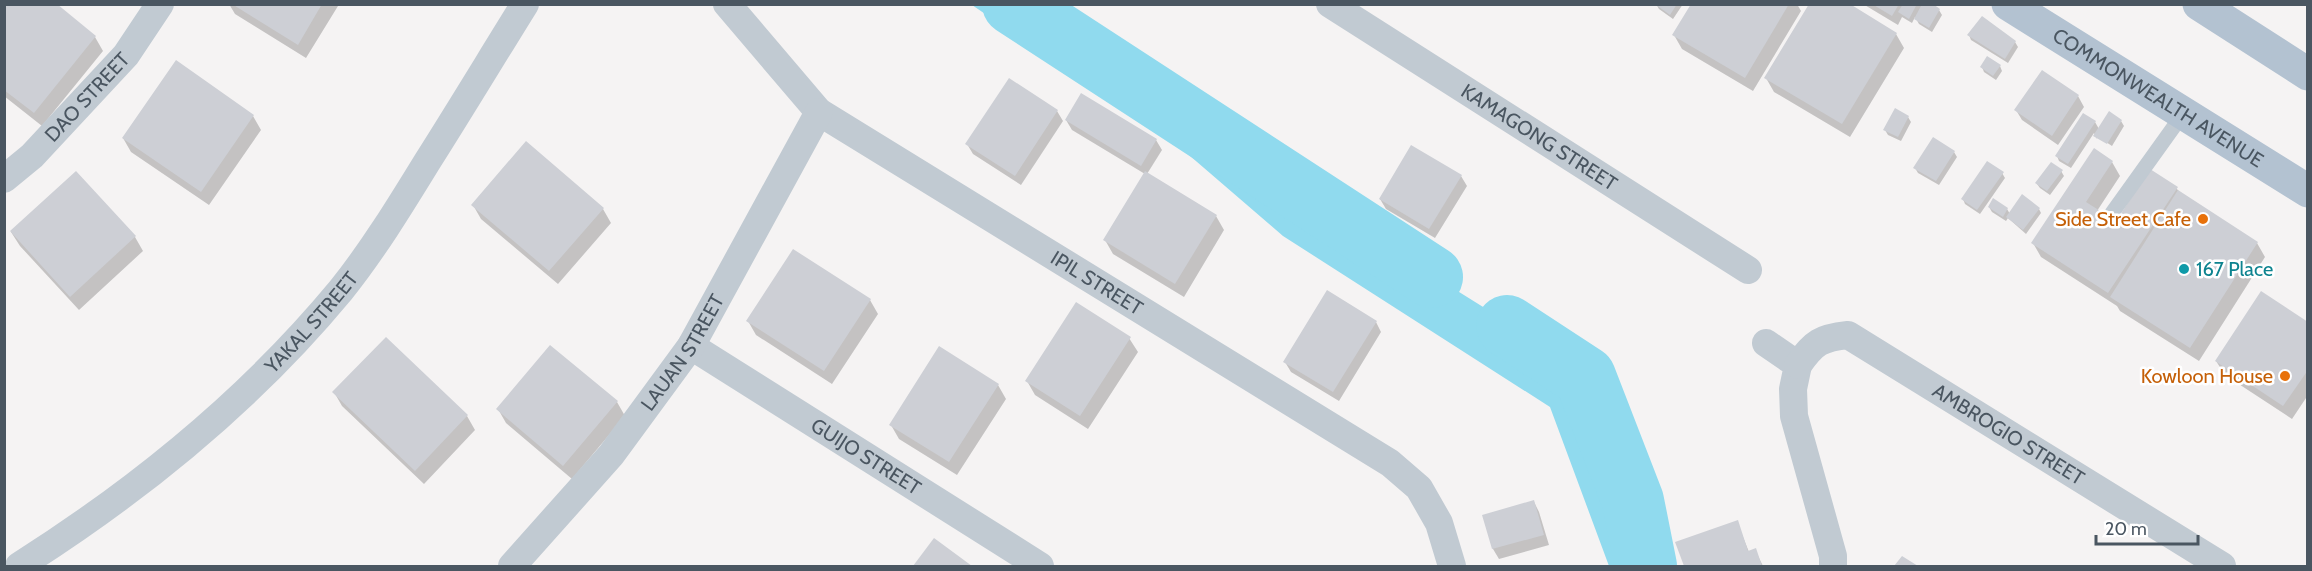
<svg xmlns="http://www.w3.org/2000/svg" width="2312" height="571" font-family="Cabin,sans-serif">
<rect width="100%" height="100%" fill="#f5f3f3"/>
<path fill="#90daee" d="M 972,5 L 1008,5 L 1017,16 L 1568,360 L 1618,428 L 1644,566 L 1609,566 L 1550,407 L 1283,236 L 1175,143 Z"/>
<path fill="#0003" d="M 4,4 L 95,37 L 103,51 L 42,126 L 4,96 Z
M 229,4 L 337,4 L 338,6 L 306,58 L 235,14 Z
M 1656,4 L 1683,4 L 1673,19 L 1659,9 Z
M 1692,4 L 1797,4 L 1801,11 L 1753,91 L 1682,49 L 1674,35 Z
M 1847,4 L 1896,34 L 1904,48 L 1850,137 L 1774,92 L 1766,78 Z
M 1863,4 L 1930,4 L 1939,10 L 1942,15 L 1932,32 L 1919,24 L 1915,17 L 1912,23 L 1902,17 L 1898,25 Z
M 1969,35 L 2015,42 L 2018,47 L 2008,63 L 1971,40 Z
M 2000,66 L 2002,71 L 1996,80 L 1984,72 L 1982,67 Z
M 2042,72 L 2078,96 L 2084,107 L 2058,145 L 2022,120 L 2016,110 Z
M 1057,111 L 1063,121 L 1021,185 L 973,154 L 967,144 Z
M 253,116 L 261,130 L 209,205 L 131,152 L 123,138 Z
M 1908,117 L 1911,122 L 1901,141 L 1888,135 L 1885,130 Z
M 1066,120 L 1156,140 L 1162,150 L 1147,174 L 1216,216 L 1224,230 L 1184,297 L 1113,254 L 1105,240 L 1145,174 L 1072,130 Z
M 2121,121 L 2124,126 L 2112,146 L 2097,136 L 2097,139 L 2094,133 L 2071,168 L 2059,161 L 2057,156 L 2095,122 L 2099,129 Z
M 1954,152 L 1957,157 L 1939,185 L 1918,173 L 1915,168 Z
M 2112,162 L 2120,176 L 2097,211 L 2116,223 L 2150,171 L 2177,189 L 2180,193 L 2257,243 L 2265,257 L 2199,361 L 2120,311 L 2117,306 L 2041,257 L 2033,243 Z
M 2061,171 L 2064,176 L 2050,195 L 2040,188 L 2037,184 Z
M 76,173 L 135,237 L 143,251 L 79,310 L 20,246 L 11,232 Z
M 2002,173 L 2005,178 L 1980,214 L 1965,204 L 1963,199 Z
M 1461,176 L 1467,186 L 1435,238 L 1386,209 L 1380,199 Z
M 1993,201 L 2007,209 L 2010,214 L 2039,209 L 2041,213 L 2026,234 L 2008,218 L 2006,221 L 1992,212 L 1989,207 Z
M 473,205 L 603,209 L 611,223 L 558,284 L 481,219 Z
M 870,300 L 878,314 L 832,384 L 756,335 L 748,321 Z
M 1376,322 L 1381,332 L 1339,401 L 1291,372 L 1285,362 Z
M 2308,323 L 2308,395 L 2292,419 L 2225,375 L 2216,361 Z
M 1129,338 L 1138,352 L 1088,429 L 1035,395 L 1027,381 Z
M 998,385 L 1006,399 L 957,475 L 899,439 L 891,425 Z
M 334,392 L 467,416 L 475,430 L 424,484 L 342,406 Z
M 617,402 L 625,416 L 572,479 L 506,423 L 498,409 Z
M 1534,502 L 1539,512 L 1549,545 L 1499,559 L 1493,549 L 1484,516 Z
M 1737,522 L 1749,552 L 1755,550 L 1763,566 L 1685,566 L 1677,543 Z
M 934,541 L 969,566 L 915,566 Z"/>
<g fill="none" stroke-linecap="round" stroke-linejoin="round">
<path stroke="#90daee" stroke-width="62" d="M 1013,4 L 1432,277
M 1507,326 L 1585,377 L 1633,501 L 1646,566"/>
</g>
<path fill="#cdcfd5" d="M 4,4 L 57,4 L 96,36 L 34,113 L 4,90 Z
M 232,4 L 322,4 L 298,45 Z
M 1655,4 L 1677,4 L 1670,15 Z
M 1691,4 L 1789,4 L 1745,78 L 1672,35 Z
M 1809,4 L 1850,4 L 1897,33 L 1842,124 L 1764,78 Z
M 1872,4 L 1899,4 L 1892,16 Z
M 1903,4 L 1917,4 L 1909,19 L 1898,12 Z
M 1922,4 L 1933,4 L 1940,9 L 1929,28 L 1914,19 Z
M 1982,16 L 2016,41 L 2005,59 L 1967,35 Z
M 1987,56 L 2001,65 L 1993,76 L 1980,67 Z
M 176,60 L 254,115 L 201,192 L 122,138 Z
M 2042,70 L 2079,95 L 2052,136 L 2014,110 Z
M 1009,78 L 1058,110 L 1015,176 L 965,144 Z
M 1081,93 L 1157,139 L 1141,166 L 1065,120 Z
M 1895,108 L 1909,116 L 1898,137 L 1883,130 Z
M 2109,111 L 2122,120 L 2107,144 L 2093,136 Z
M 2083,113 L 2096,121 L 2068,164 L 2055,156 Z
M 1933,137 L 1955,151 L 1936,181 L 1913,168 Z
M 526,141 L 604,208 L 549,271 L 471,205 Z
M 1411,145 L 1462,175 L 1429,229 L 1379,199 Z
M 2094,148 L 2113,161 L 2086,202 L 2116,221 L 2150,169 L 2178,187 L 2108,293 L 2031,243 Z
M 1987,161 L 2004,172 L 1977,210 L 1961,199 Z
M 2051,162 L 2063,170 L 2047,191 L 2035,183 Z
M 76,171 L 136,236 L 70,297 L 10,231 Z
M 1145,171 L 1217,215 L 1175,284 L 1103,240 Z
M 2178,190 L 2258,242 L 2190,348 L 2110,297 Z
M 2022,194 L 2040,208 L 2023,230 L 2006,217 Z
M 1993,198 L 2008,208 L 2003,217 L 1988,207 Z
M 793,249 L 871,299 L 824,371 L 746,321 Z
M 1327,290 L 1377,321 L 1333,392 L 1283,362 Z
M 2261,291 L 2308,322 L 2308,370 L 2283,406 L 2215,361 Z
M 1076,302 L 1131,337 L 1080,416 L 1025,381 Z
M 386,337 L 468,415 L 415,471 L 332,392 Z
M 550,345 L 618,401 L 563,466 L 496,409 Z
M 939,346 L 999,384 L 949,462 L 889,425 Z
M 1534,500 L 1544,535 L 1492,549 L 1482,515 Z
M 1738,520 L 1748,551 L 1756,548 L 1762,566 L 1684,566 L 1675,542 Z
M 934,538 L 972,566 L 913,566 Z
M 1902,556 L 1918,566 L 1894,566 Z"/>
<g fill="none" stroke-linecap="round" stroke-linejoin="round">
<path stroke="#c1cad2" stroke-width="15" d="M 2112,213 L 2183,114"/>
<g stroke="#c1cad2" stroke-width="28">
<path id="s1" d="M 727,4 L 819,112 L 1390,463 L 1419,488 L 1439,523 L 1452,566"/>
<path id="s2" d="M 1330,4 L 1748,270"/>
<path id="s3" d="M 4,179 L 32,156 L 126,55 L 160,4"/>
<path d="M 1766,343 L 1798,365 L 1793,389 L 1794,416 L 1833,556 L 1833,566"/>
<path id="s4" d="M 691,346 L 1040,566"/>
<path id="s5" d="M 1798,365 C 1814,342 1821,338 1848,335 L 2222,566"/>
<path id="s6" d="M 19,566 C 139,490 250,400 341,290 C 373,250 400,206 427,162 C 460,110 492,57 525,4"/>
<path id="s7" d="M 512,566 L 611,455 L 691,346 L 819,112"/>
</g>
<g stroke="#b3c2d1" stroke-width="33">
<path id="s8" d="M 2008,4 L 2308,191"/>
<path d="M 2199,4 L 2308,74"/>
</g>
</g>
<g fill="#e8710a" stroke="#fff" stroke-width="2">
<circle cx="2203" cy="219" r="6"/>
<circle cx="2285" cy="376" r="6"/>
</g>
<circle fill="#0f9aa8" stroke="#fff" stroke-width="2" cx="2184" cy="269" r="6"/>
<g text-anchor="middle" stroke-width="5" stroke-linejoin="round" paint-order="stroke">
<g font-size="20" fill="#4a5661" stroke="#fff">
<text dy="7" stroke="none"><textPath href="#s3" startOffset="117">DAO STREET</textPath></text>
<text dy="7" stroke="none"><textPath href="#s8" startOffset="177">COMMONWEALTH AVENUE</textPath></text>
<text dy="7" stroke="none"><textPath href="#s2" startOffset="248">KAMAGONG STREET</textPath></text>
<text dy="7" stroke="none"><textPath href="#s1" startOffset="468">IPIL STREET</textPath></text>
<text dy="7" stroke="none"><textPath href="#s6" startOffset="382">YAKAL STREET</textPath></text>
<text dy="7" stroke="none"><textPath href="#s7" startOffset="274">LAUAN STREET</textPath></text>
<text dy="7" stroke="none"><textPath href="#s5" startOffset="250">AMBROGIO STREET</textPath></text>
<text dy="7" stroke="none"><textPath href="#s4" startOffset="207">GUIJO STREET</textPath></text>
</g>
<g font-size="20" fill="#c56008" stroke="#fff" text-anchor="end">
<text x="2191" y="226">Side Street Cafe</text>
<text x="2273" y="383">Kowloon House</text>
</g>
<g font-size="20" fill="#0d838f" stroke="#fff" text-anchor="start">
<text x="2196" y="276">167 Place</text>
</g>
</g>
<rect width="2312" height="571" fill="none" stroke="#4a5661" stroke-width="12"/>
<path d="M2096 535v9h102v-9" fill="none" stroke="#4a5661" stroke-width="3"/>
<text x="2105" y="535" font-size="18" fill="#4a5661" stroke="#ffffff" stroke-width="4.5" paint-order="stroke">20 m</text>
</svg>
